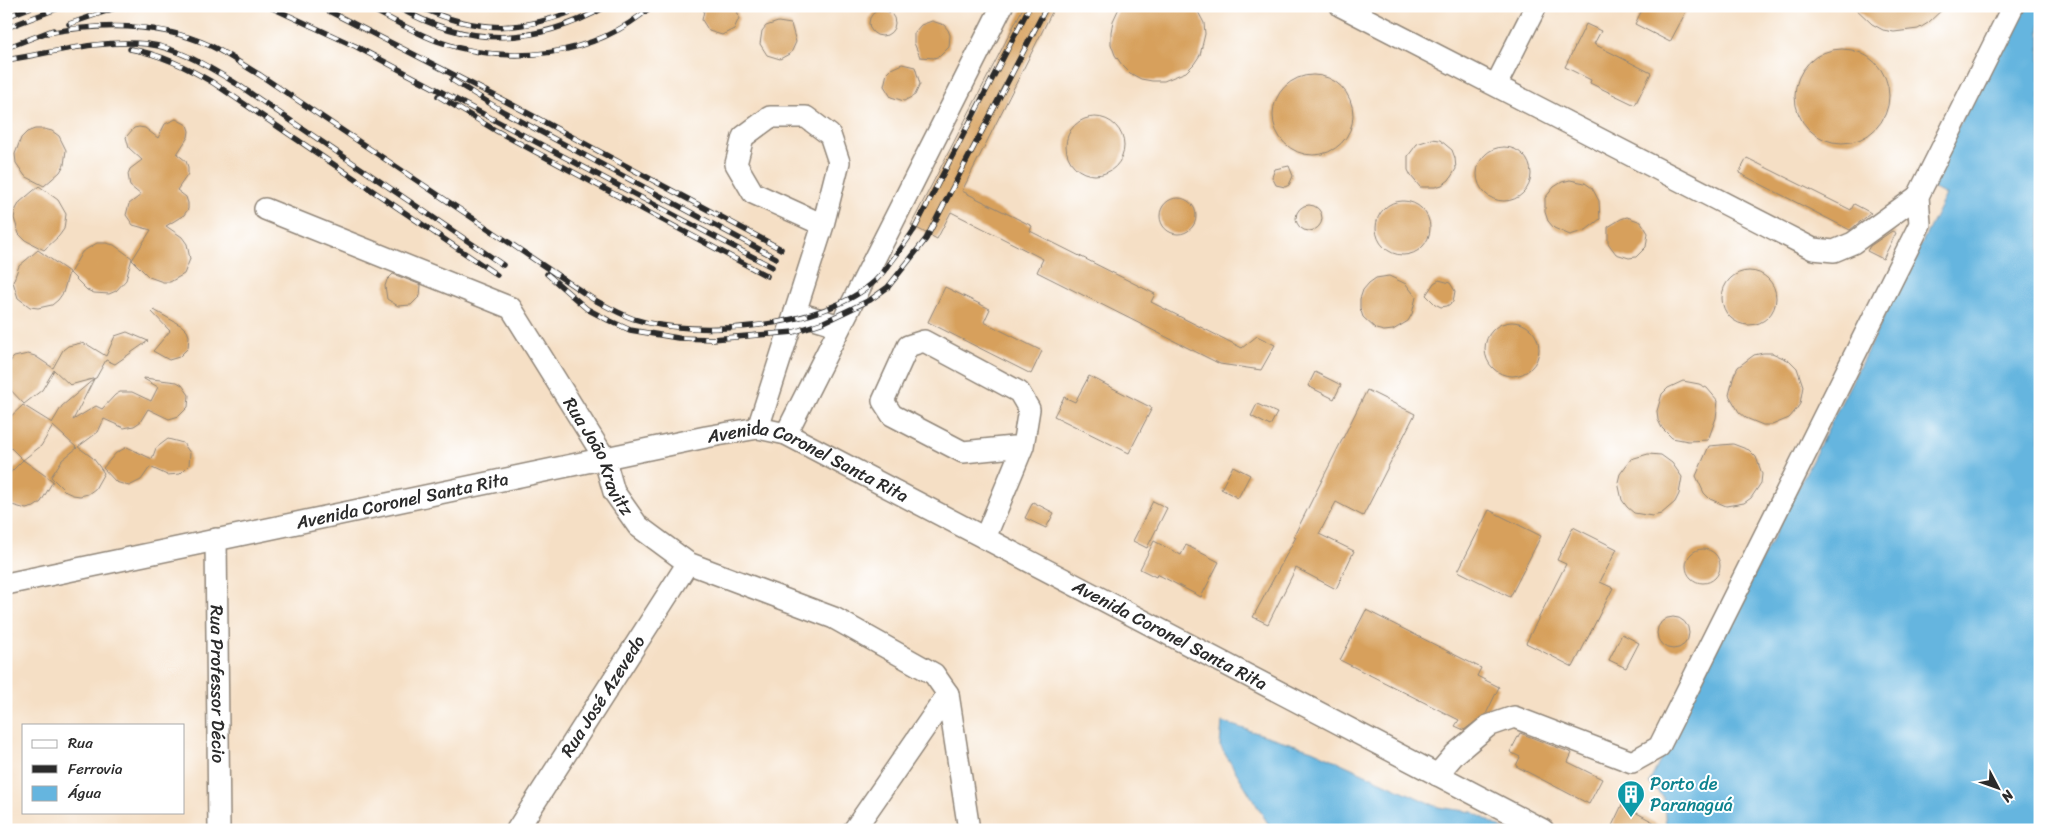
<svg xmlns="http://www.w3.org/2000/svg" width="2046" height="836" font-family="Sriracha,sans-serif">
<rect width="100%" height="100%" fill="#fff"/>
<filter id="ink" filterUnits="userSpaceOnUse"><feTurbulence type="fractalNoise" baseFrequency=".02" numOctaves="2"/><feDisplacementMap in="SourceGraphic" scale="10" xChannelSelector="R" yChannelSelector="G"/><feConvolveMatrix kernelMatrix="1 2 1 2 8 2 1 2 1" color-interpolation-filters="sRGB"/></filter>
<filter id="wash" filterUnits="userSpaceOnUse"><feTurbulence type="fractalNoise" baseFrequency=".0096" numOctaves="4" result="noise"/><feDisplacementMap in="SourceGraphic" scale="20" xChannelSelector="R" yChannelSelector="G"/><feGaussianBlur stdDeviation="1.12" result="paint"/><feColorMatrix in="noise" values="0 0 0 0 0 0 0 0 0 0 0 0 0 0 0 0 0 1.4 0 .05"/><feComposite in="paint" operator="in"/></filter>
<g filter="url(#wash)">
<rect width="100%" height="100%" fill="#f5dfc5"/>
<path fill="#65b5df" stroke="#487085" d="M 2023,6 L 2040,6 L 2040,830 L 1674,830 L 1666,825 L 1663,797 L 1649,783 L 1946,195 L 1927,185 Z
M 1222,722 L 1312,750 L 1438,807 L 1473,812 L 1505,830 L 1272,830 L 1220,746 Z"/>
<g id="blocks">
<path fill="#d7a05b" d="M 705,6 L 736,6 L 739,18 L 734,29 L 722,35 L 709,31 L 702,20 Z
M 1024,6 L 1055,6 L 962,191 L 1032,226 L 1030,231 L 1155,294 L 1151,302 L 1242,348 L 1257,336 L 1275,345 L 1261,370 L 1220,364 L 1037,272 L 1043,259 L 951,212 L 937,239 L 911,225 Z
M 1120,6 L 1195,6 L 1204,23 L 1205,34 L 1200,55 L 1194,64 L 1186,72 L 1164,81 L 1152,81 L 1141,79 L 1130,73 L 1122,65 L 1115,55 L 1111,44 L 1111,32 L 1113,21 Z
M 1644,6 L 1689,6 L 1670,42 L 1635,24 Z
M 1853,6 L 1946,6 L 1928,23 L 1918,29 L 1894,32 L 1883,30 L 1872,24 Z
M869 23a13 13 0 1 1 26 0a13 13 0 1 1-26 0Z
M 932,21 L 944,25 L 948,30 L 950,35 L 949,47 L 940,56 L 934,58 L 920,57 L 914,43 L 914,33 L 921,25 Z
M 778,22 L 791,24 L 796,42 L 791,53 L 780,59 L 767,55 L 760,44 L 762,31 L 766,26 Z
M 1586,24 L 1601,31 L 1594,44 L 1651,73 L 1635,105 L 1590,83 L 1591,80 L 1565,67 Z
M1795 96a47 47 0 1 1 94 0a47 47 0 1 1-94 0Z
M 902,64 L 915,67 L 920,84 L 915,95 L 904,101 L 891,97 L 884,86 L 887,73 L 891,69 Z
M1273 115a40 40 0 1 1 80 0a40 40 0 1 1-80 0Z
M1066 146a29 29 0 1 1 58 0a29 29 0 1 1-58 0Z
M 176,119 L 187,125 L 189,131 L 188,137 L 177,154 L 186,161 L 188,167 L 188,174 L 177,190 L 186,197 L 188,203 L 188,209 L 184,215 L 166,226 L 182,237 L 187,244 L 190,259 L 184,274 L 170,282 L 163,282 L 149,277 L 132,260 L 151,230 L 133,225 L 126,215 L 129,204 L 141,195 L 130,186 L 128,174 L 130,169 L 142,160 L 129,148 L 126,137 L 134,128 L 139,127 L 145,128 L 158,138 L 165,124 Z
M 35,129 L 44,129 L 52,131 L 59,136 L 66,150 L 64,165 L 60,172 L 44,186 L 25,176 L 16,163 L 15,154 L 21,138 L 27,132 Z
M 1432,139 L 1440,140 L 1452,150 L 1455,158 L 1456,169 L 1449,180 L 1442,185 L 1435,187 L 1420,187 L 1411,176 L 1408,170 L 1408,156 L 1417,144 Z
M1477 174a27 27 0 1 1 54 0a27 27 0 1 1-54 0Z
M 1747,158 L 1851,210 L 1854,204 L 1871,213 L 1850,230 L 1739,173 Z
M 1289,166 L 1293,176 L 1289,185 L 1285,187 L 1276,185 L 1272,177 L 1275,169 Z
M 1570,180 L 1585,183 L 1592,188 L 1599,201 L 1600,219 L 1586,230 L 1570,235 L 1554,228 L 1548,221 L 1545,212 L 1545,198 L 1554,187 L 1562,182 Z
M 39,186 L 58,200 L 66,214 L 64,229 L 59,236 L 44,250 L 25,240 L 19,234 L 14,218 L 16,209 L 20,202 Z
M1160 216a18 18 0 1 1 36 0a18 18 0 1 1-36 0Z
M1376 228a27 27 0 1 1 54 0a27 27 0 1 1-54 0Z
M1296 218a13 13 0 1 1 26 0a13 13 0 1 1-26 0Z
M 1627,217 L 1641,222 L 1648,233 L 1646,247 L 1636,257 L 1629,258 L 1616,254 L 1608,243 L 1608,227 L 1621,219 Z
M 1892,231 L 1896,233 L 1883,259 L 1867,251 L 1870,246 Z
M 97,243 L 106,243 L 114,245 L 132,258 L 126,280 L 116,291 L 109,294 L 94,293 L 87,290 L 70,273 L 82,252 Z
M 38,250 L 69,272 L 63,293 L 58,300 L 52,305 L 38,308 L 30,307 L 18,298 L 13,282 L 19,266 Z
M1722 298a27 27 0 1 1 54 0a27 27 0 1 1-54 0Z
M 393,274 L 421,285 L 420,296 L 411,305 L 398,306 L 387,299 L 385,286 L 387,280 Z
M 1389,276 L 1406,284 L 1416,297 L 1412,314 L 1408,321 L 1393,330 L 1384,331 L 1376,329 L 1363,317 L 1360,308 L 1360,299 L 1363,290 L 1369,283 L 1376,278 Z
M 1439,280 L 1450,283 L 1455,291 L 1453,302 L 1447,306 L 1441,307 L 1435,304 L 1426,295 L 1434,283 Z
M 945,287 L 990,309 L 984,322 L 1042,351 L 1031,374 L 928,322 Z
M 154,310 L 182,326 L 187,331 L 189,336 L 188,348 L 179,357 L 169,360 L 153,351 L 170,331 L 152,312 Z
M1485 349a27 27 0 1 1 54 0a27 27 0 1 1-54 0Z
M 127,332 L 148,341 L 115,364 L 106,360 L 96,378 L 70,385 L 54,370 L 42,390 L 24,404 L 6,385 L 6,366 L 14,357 L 28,354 L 35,356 L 53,368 L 63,350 L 68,346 L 81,343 L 88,345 L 106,356 L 115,336 Z
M 1763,353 L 1772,353 L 1790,361 L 1797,368 L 1803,386 L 1800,404 L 1795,411 L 1789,418 L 1772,425 L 1763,425 L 1746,418 L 1739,412 L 1729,395 L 1734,375 L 1738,367 L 1754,355 Z
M 1315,372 L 1341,385 L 1334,399 L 1308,386 Z
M 1089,376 L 1152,408 L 1129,453 L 1054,416 L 1064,397 L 1075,402 Z
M 144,378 L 177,382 L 182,385 L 189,395 L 188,407 L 179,416 L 169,419 L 148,409 L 140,422 L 134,426 L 124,428 L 104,419 L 98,432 L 78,447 L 93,458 L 104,473 L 95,489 L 88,494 L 80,496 L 73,495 L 66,492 L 51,477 L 62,460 L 77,448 L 53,426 L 41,446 L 23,460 L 6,443 L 6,421 L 23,405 L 52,423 L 62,406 L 94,379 L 73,420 L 96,406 L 102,409 L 115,395 L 120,392 L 132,392 L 151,401 L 158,387 L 144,379 Z
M 1683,381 L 1699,384 L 1707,388 L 1718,401 L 1716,418 L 1708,440 L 1688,441 L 1672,438 L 1662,428 L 1658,420 L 1657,411 L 1662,394 L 1668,388 Z
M 1367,390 L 1415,414 L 1363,516 L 1336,502 L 1319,534 L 1354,551 L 1336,589 L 1296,568 L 1268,624 L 1253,617 L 1296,537 L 1294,536 Z
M 1257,404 L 1277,413 L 1270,426 L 1251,416 Z
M 168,439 L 183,443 L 190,453 L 189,465 L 180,474 L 167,475 L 150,467 L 141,480 L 129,486 L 116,482 L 103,468 L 116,453 L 127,447 L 152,459 L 156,448 Z
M 1733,444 L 1749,450 L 1756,457 L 1762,474 L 1761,483 L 1751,498 L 1744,503 L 1726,506 L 1710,499 L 1704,493 L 1696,476 L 1709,446 Z
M 1648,454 L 1661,455 L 1672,463 L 1682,477 L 1679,494 L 1675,502 L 1661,514 L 1652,516 L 1634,513 L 1627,507 L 1622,500 L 1618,482 L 1620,474 L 1631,459 Z
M 23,460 L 53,481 L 41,502 L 34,507 L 26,509 L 12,505 L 6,499 L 6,477 Z
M 1233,466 L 1250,475 L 1238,498 L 1221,489 Z
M 1153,501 L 1167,508 L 1147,548 L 1133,541 Z
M 1033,502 L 1054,513 L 1046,528 L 1025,518 Z
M 1489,510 L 1541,536 L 1510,597 L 1458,571 Z
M 1573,527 L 1617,549 L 1600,582 L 1613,588 L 1573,667 L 1526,643 L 1566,564 L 1557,560 Z
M 1154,541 L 1181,555 L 1186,545 L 1219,562 L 1201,597 L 1157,574 L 1156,577 L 1140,569 Z
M1686 566a17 17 0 1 1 34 0a17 17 0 1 1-34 0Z
M 1366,610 L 1481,668 L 1477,676 L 1499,687 L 1486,714 L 1464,730 L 1455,726 L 1459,720 L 1340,660 Z
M1657 633a16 16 0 1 1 32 0a16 16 0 1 1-32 0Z
M 1622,634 L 1639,643 L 1626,668 L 1609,660 Z
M 1520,733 L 1572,753 L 1568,762 L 1602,779 L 1589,804 L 1516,766 L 1520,757 L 1510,752 Z
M 1622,805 L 1668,830 L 1610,830 Z"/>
</g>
</g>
<g filter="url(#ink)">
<use href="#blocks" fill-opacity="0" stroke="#908578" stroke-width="1"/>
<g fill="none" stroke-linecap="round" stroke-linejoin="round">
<g stroke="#908578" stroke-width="24">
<g id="minor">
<path d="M 1341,6 L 1813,249 L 1834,251 L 1853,243 L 1918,196"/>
<path d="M 1496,85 L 1536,6"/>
<path id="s1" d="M 265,209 L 511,308 L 604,457 L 614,492 L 638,526 L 688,563 L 834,618 L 934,674 L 948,694 L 969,830"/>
<path d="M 795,312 L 840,326"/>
<path d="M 758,428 L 823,225 L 839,162 L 830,135 L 806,117 L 770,117 L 743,137 L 736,164 L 753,193 L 823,225"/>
<path d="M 786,434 L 1002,6"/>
<path d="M 985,538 L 1023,446 L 1029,409 L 1019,392 L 924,341 L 908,346 L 883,401 L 892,415 L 963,452 L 1023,446"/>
<path id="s2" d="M 216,539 L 219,830"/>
<path id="s3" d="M 6,584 L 706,437 L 758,428 L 786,434 L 1543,830"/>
<path d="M 1437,775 L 1455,754 L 1488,726 L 1514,717 L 1632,762 L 1659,747 L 1920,224 L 1918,196 L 2013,6"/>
<path id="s4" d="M 517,830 L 688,563"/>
<path d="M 854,830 L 948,694"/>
</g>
</g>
<use href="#minor" stroke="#fff" stroke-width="21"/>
<g stroke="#2b2b2b" stroke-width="5.5">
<path id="rail" d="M 268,6 L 355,46 L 772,267
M 319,6 L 509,103 L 781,249
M 366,6 C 389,18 413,32 437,41 C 509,67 594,57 652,6
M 396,6 C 468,48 535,46 607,6
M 418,6 C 479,35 525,32 586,6
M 6,17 L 34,6
M 69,24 L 121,6
M 6,28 L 64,6
M 47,33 C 102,23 159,22 211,46 C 228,54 244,66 260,75 L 593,299 C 606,306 620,314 634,319 C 697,339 824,328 875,281 C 890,266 902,247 914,230 L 1030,6
M 6,48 L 53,30
M 130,49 C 160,54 186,67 212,82 L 497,275
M 6,60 C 50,53 102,39 147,44 C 179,48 209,67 237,84 L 503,265
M 452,80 L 504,112 L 776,258
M 438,96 L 495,130 L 767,276
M 547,274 L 587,309 L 608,320 L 630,330 L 678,338 L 713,339 L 794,332 L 824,322 L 870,300 L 888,287 L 926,239 L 1047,6"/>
</g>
<use href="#rail" stroke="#fff" stroke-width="4" stroke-dasharray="11" stroke-linecap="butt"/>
</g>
</g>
<defs>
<g id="building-pin" transform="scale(1.4375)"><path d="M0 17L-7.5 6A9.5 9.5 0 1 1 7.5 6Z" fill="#0f9aa8" stroke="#fff"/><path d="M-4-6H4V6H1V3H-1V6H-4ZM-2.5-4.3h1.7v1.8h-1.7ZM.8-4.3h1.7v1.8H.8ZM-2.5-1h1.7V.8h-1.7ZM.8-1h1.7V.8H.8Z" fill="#fff"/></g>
</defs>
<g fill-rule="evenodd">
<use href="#building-pin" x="1631" y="794"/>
</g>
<g text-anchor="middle" stroke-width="4" stroke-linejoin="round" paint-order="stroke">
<g font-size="18" fill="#2b2b2b" stroke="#fff">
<text dy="6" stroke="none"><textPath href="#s1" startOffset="438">Rua João Kravitz</textPath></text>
<text dy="6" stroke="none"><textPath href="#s3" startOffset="825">Avenida Coronel Santa Rita</textPath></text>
<text dy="6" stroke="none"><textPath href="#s3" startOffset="405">Avenida Coronel Santa Rita</textPath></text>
<text dy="6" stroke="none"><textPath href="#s3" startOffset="1230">Avenida Coronel Santa Rita</textPath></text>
<text dy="6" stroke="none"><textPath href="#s2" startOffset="145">Rua Professor Décio</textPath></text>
<text dy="6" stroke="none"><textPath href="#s4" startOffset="159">Rua José Azevedo</textPath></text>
</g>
<g font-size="18" fill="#0d838f" stroke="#fff" text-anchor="start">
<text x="1650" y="790">Porto de<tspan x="1650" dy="21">Paranaguá</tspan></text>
</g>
</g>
<rect width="2046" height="836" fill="none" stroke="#fff" stroke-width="25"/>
<rect x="22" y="724" width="162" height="90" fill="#ffffff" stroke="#aaaaaa"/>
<rect x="32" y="740" width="25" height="8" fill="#ffffff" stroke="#aaaaaa"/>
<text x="68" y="748" font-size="15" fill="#2b2b2b">Rua</text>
<rect x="32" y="765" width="25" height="8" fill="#2b2b2b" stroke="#aaaaaa"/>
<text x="68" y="774" font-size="15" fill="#2b2b2b">Ferrovia</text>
<rect x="32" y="786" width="25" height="15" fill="#65b5df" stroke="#aaaaaa"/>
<text x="68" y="798" font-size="15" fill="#2b2b2b">Água</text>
<g transform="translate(1998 788) rotate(131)" stroke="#ffffff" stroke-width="4" paint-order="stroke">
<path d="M0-4L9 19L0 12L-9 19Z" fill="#2b2b2b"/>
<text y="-8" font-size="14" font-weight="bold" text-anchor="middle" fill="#2b2b2b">N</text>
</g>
</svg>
